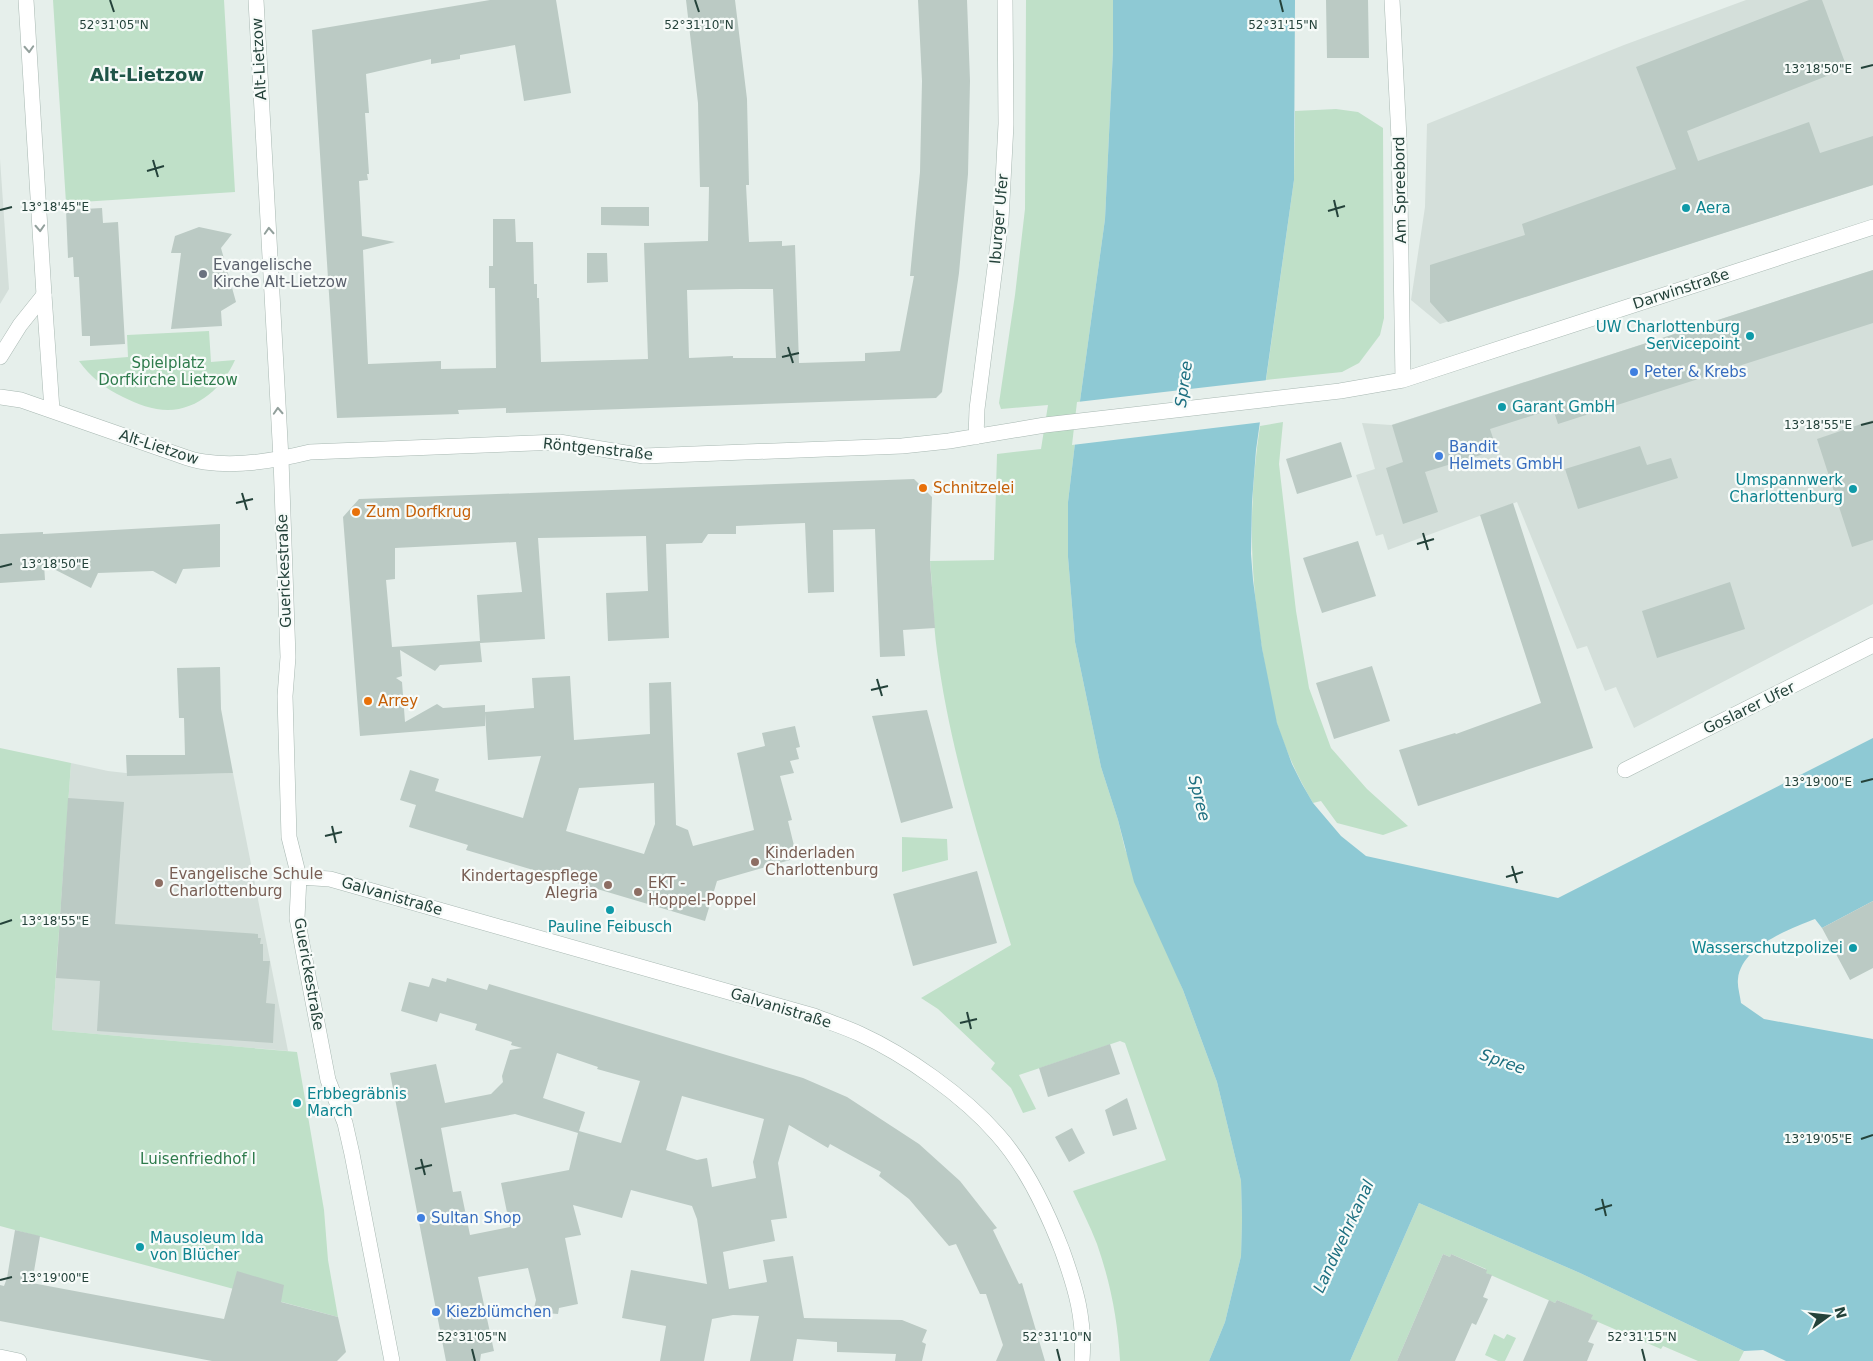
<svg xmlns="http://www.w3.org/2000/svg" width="1873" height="1361" font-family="'DejaVu Sans',sans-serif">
<rect width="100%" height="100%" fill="#e6efeb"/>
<path fill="#d4dfda" d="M 1746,0 L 1873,0 L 1873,185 L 1440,324 L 1411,300 L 1425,207 L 1427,124 L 1624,45 Z
M 0,159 L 9,289 L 0,304 Z
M 1873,270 L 1873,604 L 1634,728 L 1616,687 L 1605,691 L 1587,646 L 1577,649 L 1517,502 L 1388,550 L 1383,534 L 1376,536 L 1356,475 L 1375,469 L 1362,423 L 1391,425 Z
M 71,763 L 108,771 L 143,775 L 233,773 L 288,1051 L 52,1030 Z"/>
<path fill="#bfe0c8" d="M 53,0 L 224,0 L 235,192 L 66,203 Z
M 1026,0 L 1113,0 L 1113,50 L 1105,219 L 1080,401 L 1068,502 L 1068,557 L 1075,642 L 1101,767 L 1118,820 L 1125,849 L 1183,990 L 1217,1082 L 1241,1181 L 1242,1219 L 1241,1256 L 1225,1322 L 1209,1361 L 1120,1361 C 1118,1321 1110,1281 1097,1244 C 1090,1226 1081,1208 1073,1191 L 1166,1160 L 1125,1043 L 1120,1041 L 1019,1075 L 1036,1109 L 1023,1113 L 1011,1088 L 991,1069 L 995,1063 L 938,1009 L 921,998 L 1011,945 C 982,849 950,752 937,651 C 933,622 933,591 930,561 L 994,560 L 997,454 L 1041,449 L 1048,405 L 1001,409 L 999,403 L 1015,295 L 1025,209 Z
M 1336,109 L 1358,112 L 1383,128 L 1384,318 L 1380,335 L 1359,363 L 1342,372 L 1266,380 L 1294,180 L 1295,111 Z
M 209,331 L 211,362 L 235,360 C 224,386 198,410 168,410 C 153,410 137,404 123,397 C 106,389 90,377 79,361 L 128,357 L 127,335 Z
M 1283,422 L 1279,464 L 1296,611 L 1309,688 L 1331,748 L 1367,789 L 1408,826 L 1383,835 L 1337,823 L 1321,801 L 1313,803 C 1298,778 1286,751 1277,724 C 1272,707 1270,689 1266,671 C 1250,587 1247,511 1260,426 Z
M 0,748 L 71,763 L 52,1030 L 297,1052 L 324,1210 L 328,1260 L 338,1317 L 0,1226 Z
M 902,837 L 947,839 L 948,860 L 902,872 Z
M 1419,1203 L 1580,1273 L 1744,1351 L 1739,1361 L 1698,1361 L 1663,1346 L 1661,1349 L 1591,1319 L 1592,1315 L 1557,1300 L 1555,1303 L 1486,1273 L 1486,1269 L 1451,1254 L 1450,1257 L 1443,1254 L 1397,1361 L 1350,1361 Z
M 1494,1334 L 1504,1339 L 1507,1334 L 1516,1338 L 1505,1361 L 1498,1361 L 1485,1355 Z"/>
<path fill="#8ec9d4" d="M 1113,0 L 1295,0 L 1294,180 L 1256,450 L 1252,502 L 1251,554 L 1253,580 L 1262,648 L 1277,723 L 1292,764 L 1302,784 L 1313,803 L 1341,836 L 1366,856 L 1558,898 L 1873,738 L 1873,901 L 1822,928 L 1815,919 C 1789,929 1741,947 1738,979 C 1737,986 1740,995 1741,1003 L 1764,1019 L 1873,1039 L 1873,1361 L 1786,1361 L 1763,1350 L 1744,1351 L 1580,1273 L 1419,1203 L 1350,1361 L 1209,1361 L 1225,1322 L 1241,1256 L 1242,1219 L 1241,1181 L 1217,1082 L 1183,990 L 1134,882 L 1118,820 L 1101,767 L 1075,642 L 1068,557 L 1068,502 L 1080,401 L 1105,219 L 1113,50 Z"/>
<path fill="#e6efeb" d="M 1268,380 L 1263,422 L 1072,445 L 1077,402 Z"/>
<path fill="#bbcac4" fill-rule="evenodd" d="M 490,0 L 556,0 L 571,93 L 524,101 L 515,45 L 460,55 L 460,59 L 431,64 L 431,59 L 366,74 L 369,113 L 365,113 L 369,174 L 367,174 L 368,180 L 359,181 L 362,236 L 395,242 L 363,250 L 368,364 L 441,361 L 441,369 L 496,368 L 495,288 L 489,288 L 489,266 L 493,266 L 493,219 L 515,219 L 516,242 L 533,242 L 534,284 L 537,284 L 537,298 L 539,298 L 541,362 L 648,359 L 644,243 L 708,241 L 709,187 L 700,187 L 698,103 L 686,0 L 735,0 L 747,99 L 749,185 L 746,185 L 749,242 L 782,241 L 782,246 L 795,245 L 799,363 L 865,361 L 865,353 L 900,351 L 914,276 L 910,276 L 920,172 L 922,81 L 918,0 L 967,0 L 970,81 L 968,174 L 959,273 L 942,392 L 936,398 L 506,413 L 506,408 L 458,410 L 459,414 L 337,418 L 312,30 ZM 740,289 L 773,289 L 776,358 L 733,358 L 733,356 L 689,358 L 687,290 Z
M 1326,0 L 1368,0 L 1369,58 L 1327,58 Z
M 1809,0 L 1822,0 L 1847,68 L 1687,131 L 1698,161 L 1809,122 L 1820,153 L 1873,136 L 1873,185 L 1448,322 L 1430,302 L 1430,265 L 1525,235 L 1522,224 L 1676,169 L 1636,67 Z
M 601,207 L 649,207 L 649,226 L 601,225 Z
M 102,208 L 103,223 L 118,222 L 125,344 L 90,346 L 90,336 L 82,336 L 79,277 L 74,277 L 73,257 L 68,258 L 66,210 Z
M 199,227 L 232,234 L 221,248 L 236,302 L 221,311 L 222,326 L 171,329 L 181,253 L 171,253 L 175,236 Z
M 587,253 L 607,253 L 608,282 L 587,283 Z
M 1873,270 L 1873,323 L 1558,424 L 1553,409 L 1490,429 L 1497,450 L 1425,472 L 1438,512 L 1403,524 L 1386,468 L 1403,462 L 1392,425 Z
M 1873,420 L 1873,540 L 1852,547 L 1817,439 Z
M 1341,442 L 1352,477 L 1297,494 L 1286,459 Z
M 1640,446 L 1647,465 L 1671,458 L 1678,478 L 1578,509 L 1565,469 Z
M 914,479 L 932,497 L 930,561 L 935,628 L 903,630 L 905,656 L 880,657 L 875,529 L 833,530 L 834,592 L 808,593 L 805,523 L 736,526 L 736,534 L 708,534 L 702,543 L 666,544 L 669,638 L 608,641 L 606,593 L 648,591 L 646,536 L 538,538 L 545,639 L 480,643 L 482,662 L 440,665 L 435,671 L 400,650 L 402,676 L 396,678 L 402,682 L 405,722 L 437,704 L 443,708 L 485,705 L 485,712 L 534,708 L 532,678 L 570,676 L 574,740 L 650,734 L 649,683 L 671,682 L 676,825 L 688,830 L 693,846 L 754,830 L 737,753 L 765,746 L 762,733 L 795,726 L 800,747 L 796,748 L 799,759 L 790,761 L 794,773 L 780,776 L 792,820 L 788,821 L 797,858 L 717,881 L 705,921 L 466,850 L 468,845 L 409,827 L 416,805 L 400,800 L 410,770 L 439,779 L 435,791 L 523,818 L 541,756 L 488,760 L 485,713 L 485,726 L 360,736 L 343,517 L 359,499 ZM 516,542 L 522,592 L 477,595 L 480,641 L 392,647 L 386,580 L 395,579 L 395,548 ZM 654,783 L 655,824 L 644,854 L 566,831 L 579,788 Z
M 1513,503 L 1593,748 L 1418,806 L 1399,750 L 1455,733 L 1456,734 L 1541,703 L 1480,515 Z
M 220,524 L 220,567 L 183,569 L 176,584 L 153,571 L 98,573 L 91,588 L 44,564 L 45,580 L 0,583 L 0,534 L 43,532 L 43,534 Z
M 1358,541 L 1376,596 L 1322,613 L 1303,558 Z
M 1730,582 L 1745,629 L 1657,658 L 1642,611 Z
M 1372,666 L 1390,721 L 1334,739 L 1316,683 Z
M 220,667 L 221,709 L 233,773 L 127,776 L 126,755 L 185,755 L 184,718 L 179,718 L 177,668 Z
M 927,710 L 953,808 L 901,823 L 872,716 Z
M 68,798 L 124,802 L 115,924 L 258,934 L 258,938 L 261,938 L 260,944 L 263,944 L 263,961 L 270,961 L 266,1003 L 275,1004 L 273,1043 L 97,1031 L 100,981 L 56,978 Z
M 977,871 L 997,943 L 913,966 L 893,894 Z
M 1873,901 L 1873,968 L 1850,980 L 1822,928 Z
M 432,978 L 446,982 L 447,978 L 487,990 L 489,984 L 803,1078 L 847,1097 L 919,1144 L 960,1181 L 997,1228 L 993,1230 L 1019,1284 L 1022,1283 L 1045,1361 L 996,1361 L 1003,1345 L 986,1294 L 980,1294 L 956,1244 L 949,1246 L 909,1199 L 879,1176 L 881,1172 L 830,1144 L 828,1148 L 789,1125 L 778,1163 L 787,1218 L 771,1220 L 775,1241 L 723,1252 L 729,1289 L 767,1282 L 763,1260 L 793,1256 L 804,1318 L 902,1320 L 927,1330 L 922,1342 L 926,1344 L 922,1361 L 895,1361 L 896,1354 L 837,1352 L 837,1342 L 797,1339 L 793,1361 L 750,1361 L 759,1316 L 733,1315 L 712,1319 L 704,1361 L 660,1361 L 666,1326 L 622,1318 L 631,1270 L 707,1284 L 697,1219 L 692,1206 L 631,1190 L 622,1218 L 573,1205 L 581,1235 L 565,1238 L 578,1304 L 559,1308 L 558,1314 L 533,1312 L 536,1300 L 528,1268 L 478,1277 L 494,1351 L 481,1354 L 480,1361 L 446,1361 L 390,1073 L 436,1064 L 445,1103 L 491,1094 L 503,1082 L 502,1076 L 510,1050 L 522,1048 L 511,1045 L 512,1042 L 475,1030 L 477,1024 L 440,1013 L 437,1022 L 401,1011 L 409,982 L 429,987 ZM 557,1053 L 598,1067 L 597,1069 L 640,1081 L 621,1143 L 579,1131 L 585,1112 L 543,1098 ZM 682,1096 L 764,1119 L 753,1162 L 756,1178 L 712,1187 L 707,1158 L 697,1160 L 666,1150 ZM 515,1114 L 578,1133 L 569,1170 L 501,1183 L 510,1227 L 470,1235 L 461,1191 L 453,1192 L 441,1128 Z
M 1110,1044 L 1120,1074 L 1048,1097 L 1039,1068 Z
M 1127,1098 L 1137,1129 L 1113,1136 L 1105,1110 Z
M 1072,1128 L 1085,1153 L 1069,1162 L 1055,1137 Z
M 15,1230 L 40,1236 L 32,1283 L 224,1319 L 237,1271 L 284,1285 L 281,1302 L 338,1317 L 346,1352 L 337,1361 L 212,1361 L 0,1321 L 0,1285 L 4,1286 L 7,1278 Z
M 1443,1254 L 1450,1257 L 1451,1254 L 1487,1270 L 1486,1273 L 1492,1275 L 1483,1297 L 1488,1299 L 1476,1325 L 1472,1323 L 1455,1361 L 1397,1361 Z
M 1549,1300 L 1555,1303 L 1557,1300 L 1593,1315 L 1591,1319 L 1598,1321 L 1588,1342 L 1594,1344 L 1587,1361 L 1523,1361 Z"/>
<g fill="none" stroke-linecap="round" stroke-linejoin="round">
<g stroke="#a8b8b2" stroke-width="16">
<path id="pedestrian" d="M 0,357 L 20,325 L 44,295"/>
</g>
<g stroke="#a8b8b2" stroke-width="16">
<path id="minor" d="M 26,0 L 44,295 L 52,410
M 256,0 L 281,459 L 288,657 L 285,696 L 289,837 L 299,877 L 297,918 L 328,1080 L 345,1123 L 352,1154 L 392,1361
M 1392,0 L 1399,138 L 1403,380
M 0,397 L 21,400 L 179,455 C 187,458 196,461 205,462 C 240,467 277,460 310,452 L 559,442 L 644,456 L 902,446 L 949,441 L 1045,425 L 1340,391 L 1403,380 L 1873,227
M 976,437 L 977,409 L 1001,220 L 1006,124 L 1005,0
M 1625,770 L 1873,645
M 299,877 L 330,879 L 814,1016 C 829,1022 845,1027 860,1034 C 906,1055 964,1096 997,1134 C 1025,1165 1047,1211 1062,1250 C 1076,1289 1085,1319 1082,1361"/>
</g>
<g stroke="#a8b8b2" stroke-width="16">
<path id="tertiary" d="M 0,1357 L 19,1361"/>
</g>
<use href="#pedestrian" stroke="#fff" stroke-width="15"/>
<use href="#minor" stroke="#fff" stroke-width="15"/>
<use href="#tertiary" stroke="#fff" stroke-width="15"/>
</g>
<defs><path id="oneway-chevron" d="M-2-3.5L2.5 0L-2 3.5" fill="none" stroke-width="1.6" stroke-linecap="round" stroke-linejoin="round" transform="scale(1.25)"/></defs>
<g stroke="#92a09c">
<use href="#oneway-chevron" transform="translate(29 49) rotate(87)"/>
<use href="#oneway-chevron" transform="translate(40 228) rotate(87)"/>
<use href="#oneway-chevron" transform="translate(269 231) rotate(-93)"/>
<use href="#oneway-chevron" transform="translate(278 411) rotate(-93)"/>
</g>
<path fill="none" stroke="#24423a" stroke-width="2" d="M 110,0 L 114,12M 695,0 L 699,12M 1280,0 L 1283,12M 1861,68 L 1873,65M 153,160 L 158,177M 147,171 L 164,166M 1334,200 L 1338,217M 0,210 L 12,207M 1328,211 L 1345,206M 788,347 L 793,363M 782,357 L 799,353M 1861,425 L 1873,422M 242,493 L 247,510M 236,503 L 253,499M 1423,533 L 1428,550M 1417,544 L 1434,539M 0,567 L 12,564M 877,679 L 882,696M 871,690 L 888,686M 1861,782 L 1873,779M 332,826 L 336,843M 325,836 L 342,832M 1512,866 L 1517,883M 1506,877 L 1523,872M 0,924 L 12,920M 967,1012 L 971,1029M 960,1023 L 977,1019M 1861,1139 L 1873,1135M 421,1159 L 425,1175M 415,1169 L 432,1165M 1602,1199 L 1606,1216M 1595,1210 L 1612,1205M 0,1280 L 12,1277M 472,1349 L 475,1361M 1057,1349 L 1060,1361M 1642,1349 L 1645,1361"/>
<g fill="#0f9aa8" stroke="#f7fbf9" stroke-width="2">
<circle cx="1686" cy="208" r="5"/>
<circle cx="1750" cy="336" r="5"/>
<circle cx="1502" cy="407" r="5"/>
<circle cx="1853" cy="489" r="5"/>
<circle cx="610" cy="910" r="5"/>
<circle cx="1853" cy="948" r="5"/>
<circle cx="297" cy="1103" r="5"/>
<circle cx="140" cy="1247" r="5"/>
</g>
<circle fill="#6b7280" stroke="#f7fbf9" stroke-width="2" cx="203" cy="274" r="5"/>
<g fill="#3f7fe0" stroke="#f7fbf9" stroke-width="2">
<circle cx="1634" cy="372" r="5"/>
<circle cx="1439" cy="456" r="5"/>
<circle cx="421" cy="1218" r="5"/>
<circle cx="436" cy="1312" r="5"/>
</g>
<g fill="#e8710a" stroke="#f7fbf9" stroke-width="2">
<circle cx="923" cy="488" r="5"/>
<circle cx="356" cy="512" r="5"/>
<circle cx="368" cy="701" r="5"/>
</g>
<g fill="#8d6e63" stroke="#f7fbf9" stroke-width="2">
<circle cx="755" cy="862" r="5"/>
<circle cx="159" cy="883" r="5"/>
<circle cx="608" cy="885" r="5"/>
<circle cx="638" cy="892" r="5"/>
</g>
<g text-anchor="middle" stroke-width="4.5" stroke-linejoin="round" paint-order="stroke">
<g font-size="15" fill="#24423a" stroke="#f7fbf9">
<text transform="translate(259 59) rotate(-93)" y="5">Alt-Lietzow</text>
<text transform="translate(1400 190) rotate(-91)" y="5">Am Spreebord</text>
<text transform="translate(999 219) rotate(-85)" y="5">Iburger Ufer</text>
<text transform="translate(1681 289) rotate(-18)" y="5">Darwinstraße</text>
<text transform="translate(159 447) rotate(18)" y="5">Alt-Lietzow</text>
<text transform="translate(598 449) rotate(6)" y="5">Röntgenstraße</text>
<text transform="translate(284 571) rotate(-92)" y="5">Guerickestraße</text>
<text transform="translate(1749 708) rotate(-26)" y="5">Goslarer Ufer</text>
<text transform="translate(392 896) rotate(16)" y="5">Galvanistraße</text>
<text transform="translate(309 974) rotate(80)" y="5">Guerickestraße</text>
<text transform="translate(781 1008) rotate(17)" y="5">Galvanistraße</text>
</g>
<g font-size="15" fill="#0d838f" stroke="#f7fbf9" text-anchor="start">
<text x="1696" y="213">Aera</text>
<text x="1740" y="332" text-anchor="end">UW Charlottenburg<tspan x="1740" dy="17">Servicepoint</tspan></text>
<text x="1512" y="412">Garant GmbH</text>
<text x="1843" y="485" text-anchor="end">Umspannwerk<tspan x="1843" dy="17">Charlottenburg</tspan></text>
<text x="610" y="932" text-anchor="middle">Pauline Feibusch</text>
<text x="1843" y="953" text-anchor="end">Wasserschutzpolizei</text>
<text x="307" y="1099">Erbbegräbnis<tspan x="307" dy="17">March</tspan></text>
<text x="150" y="1243">Mausoleum Ida<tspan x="150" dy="17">von Blücher</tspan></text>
</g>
<g font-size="15" fill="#5b616d" stroke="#f7fbf9" text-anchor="start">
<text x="213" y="270">Evangelische<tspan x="213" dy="17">Kirche Alt-Lietzow</tspan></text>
</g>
<g font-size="15" fill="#2d7a4b" stroke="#f7fbf9">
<text x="168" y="368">Spielplatz<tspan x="168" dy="17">Dorfkirche Lietzow</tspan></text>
<text x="198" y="1164">Luisenfriedhof I</text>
</g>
<g font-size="15" fill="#366cbe" stroke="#f7fbf9" text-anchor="start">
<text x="1644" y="377">Peter &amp; Krebs</text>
<text x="1449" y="452">Bandit<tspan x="1449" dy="17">Helmets GmbH</tspan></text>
<text x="431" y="1223">Sultan Shop</text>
<text x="446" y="1317">Kiezblümchen</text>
</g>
<g font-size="15" fill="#c56008" stroke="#f7fbf9" text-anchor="start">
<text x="933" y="493">Schnitzelei</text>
<text x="366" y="517">Zum Dorfkrug</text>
<text x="378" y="706">Arrey</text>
</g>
<g font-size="15" fill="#785e54" stroke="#f7fbf9" text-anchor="start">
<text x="765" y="858">Kinderladen<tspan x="765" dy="17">Charlottenburg</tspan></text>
<text x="169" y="879">Evangelische Schule<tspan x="169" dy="17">Charlottenburg</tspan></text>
<text x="598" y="881" text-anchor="end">Kindertagespflege<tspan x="598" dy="17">Alegria</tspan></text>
<text x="648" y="888">EKT -<tspan x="648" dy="17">Hoppel-Poppel</tspan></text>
</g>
<g font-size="16" font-style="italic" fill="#1c6f80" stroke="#f7fbf9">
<text transform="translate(1183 384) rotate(-82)" y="6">Spree</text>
<text transform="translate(1200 798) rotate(76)" y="6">Spree</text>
<text transform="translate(1503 1061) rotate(19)" y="6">Spree</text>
<text transform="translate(1343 1236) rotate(-65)" y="6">Landwehrkanal</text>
</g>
<g font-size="18" font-weight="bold" fill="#1f5548" stroke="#f7fbf9">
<text x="147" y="81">Alt-Lietzow</text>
</g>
</g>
<g font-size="12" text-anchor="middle" fill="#24423a" stroke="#f7fbf9" stroke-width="4.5" stroke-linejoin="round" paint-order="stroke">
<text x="114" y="29">52°31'05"N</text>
<text x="699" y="29">52°31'10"N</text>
<text x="1283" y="29">52°31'15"N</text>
<text x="1818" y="73">13°18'50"E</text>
<text x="55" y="211">13°18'45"E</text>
<text x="1818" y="429">13°18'55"E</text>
<text x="55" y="568">13°18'50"E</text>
<text x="1818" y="786">13°19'00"E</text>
<text x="55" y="925">13°18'55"E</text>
<text x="1818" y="1143">13°19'05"E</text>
<text x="55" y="1282">13°19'00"E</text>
<text x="472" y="1341">52°31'05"N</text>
<text x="1057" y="1341">52°31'10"N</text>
<text x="1642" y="1341">52°31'15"N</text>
</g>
<g transform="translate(1828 1316) rotate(75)" stroke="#f7fbf9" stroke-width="4" paint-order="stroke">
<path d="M0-4L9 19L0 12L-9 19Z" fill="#24423a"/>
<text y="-8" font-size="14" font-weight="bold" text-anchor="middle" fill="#24423a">N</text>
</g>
</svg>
